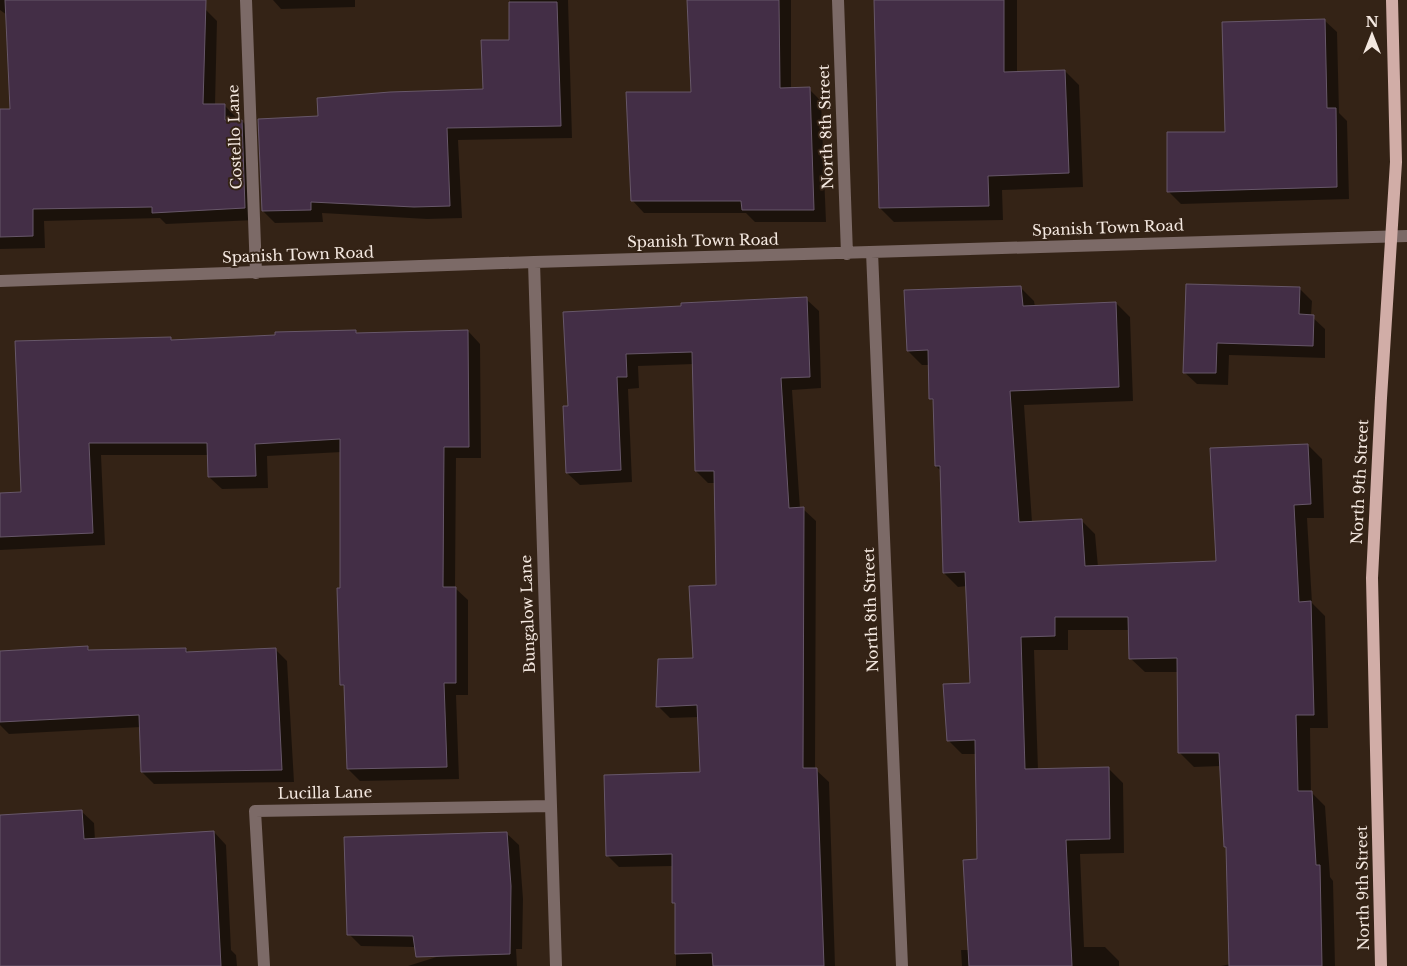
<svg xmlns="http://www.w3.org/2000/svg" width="1407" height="966" font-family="'Libre Baskerville',serif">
<rect width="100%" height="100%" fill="#342316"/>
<path fill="#0007" d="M 0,0 L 134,0 L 205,9 L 217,21 L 215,105 L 224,105 L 236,117 L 237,121 L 242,121 L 254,133 L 257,220 L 166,224 L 160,218 L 44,221 L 45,248 L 0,249 L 0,111 L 11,110 L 7,15 L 0,10 Z
M 273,0 L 355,0 L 355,7 L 281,9 Z
M 510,0 L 568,0 L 572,138 L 458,140 L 462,218 L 427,219 L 322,213 L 323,222 L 275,223 L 263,211 L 319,117 L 484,90 L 510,41 Z
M 688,0 L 791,0 L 791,89 L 809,89 L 821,101 L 826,222 L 755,222 L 746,213 L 644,213 L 632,200 L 692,93 Z
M 875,0 L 1017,0 L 1017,73 L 1065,71 L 1079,85 L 1083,187 L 1002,190 L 1003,220 L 894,222 L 880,208 Z
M 1324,20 L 1337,32 L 1339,113 L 1347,121 L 1349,199 L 1181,204 L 1168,191 L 1227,133 Z
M 1187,285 L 1299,288 L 1312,301 L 1311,316 L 1325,329 L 1325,358 L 1229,355 L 1228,385 L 1197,384 L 1184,372 Z
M 1020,287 L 1034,301 L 1035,307 L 1116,303 L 1130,317 L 1133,401 L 1024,405 L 1032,522 L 1081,520 L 1095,534 L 1098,567 L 1217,562 L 1308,445 L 1322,459 L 1324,518 L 1307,518 L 1312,603 L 1325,616 L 1328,728 L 1310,728 L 1311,792 L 1325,806 L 1330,877 L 1333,881 L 1335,966 L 1221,966 L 1231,964 L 1227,849 L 1225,846 L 1221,766 L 1194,767 L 1180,753 L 1179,672 L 1145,672 L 1130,658 L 1129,630 L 1068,630 L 1068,650 L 1034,650 L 1038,770 L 1109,769 L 1123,783 L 1124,853 L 1080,854 L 1084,947 L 1105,947 L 1119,961 L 1119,966 L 962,966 L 961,950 L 969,950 L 978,860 L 977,754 L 962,754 L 948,740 L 971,684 L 967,586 L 958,587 L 944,573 L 942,472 L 936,466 L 934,402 L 930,398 L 930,365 L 922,365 L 908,351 Z
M 806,299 L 819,311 L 821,388 L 792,390 L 800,509 L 803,509 L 816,521 L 815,769 L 829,782 L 835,966 L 676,966 L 676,905 L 674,902 L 673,866 L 619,867 L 607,855 L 701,774 L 699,717 L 670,718 L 658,706 L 695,659 L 718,586 L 716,483 L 708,483 L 696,471 L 694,364 L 638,366 L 639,388 L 628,389 L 632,482 L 580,485 L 567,473 L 569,407 L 564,314 Z
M 355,331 L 358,334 L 468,331 L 480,344 L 481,458 L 456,458 L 455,588 L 468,600 L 468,695 L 456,695 L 459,779 L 360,781 L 348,769 L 345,688 L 341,684 L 342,452 L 267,456 L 268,488 L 222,489 L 209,477 L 209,455 L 101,455 L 105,545 L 0,550 L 0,494 L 22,493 L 170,338 L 173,341 Z
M 87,647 L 92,652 L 186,649 L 190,653 L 275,649 L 287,661 L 294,782 L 154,784 L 142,772 L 141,727 L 9,734 L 0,725 L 0,652 Z
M 81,811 L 94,823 L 95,840 L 214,832 L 226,845 L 231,950 L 236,955 L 237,966 L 0,966 L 0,816 Z
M 506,833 L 519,845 L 523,899 L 522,949 L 516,949 L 517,966 L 408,966 L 465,948 L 361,946 L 349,934 Z"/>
<path fill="#432e46" stroke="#675769" d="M 5,0 L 206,0 L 203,104 L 225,104 L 225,120 L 242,120 L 245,208 L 152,213 L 152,207 L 33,209 L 33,236 L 0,237 L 0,109 L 10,109 Z
M 687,0 L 779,0 L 780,88 L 810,87 L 814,210 L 742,210 L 741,201 L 631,201 L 626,92 L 691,92 Z
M 874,0 L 1004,0 L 1004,72 L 1065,70 L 1069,173 L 988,176 L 989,206 L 879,208 Z
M 509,2 L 557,2 L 561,126 L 447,128 L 450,206 L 414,207 L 311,202 L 311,210 L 262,211 L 258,119 L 318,116 L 317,98 L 390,92 L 483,89 L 481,40 L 509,40 Z
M 1325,19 L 1327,108 L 1336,108 L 1337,187 L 1167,192 L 1167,132 L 1225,132 L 1222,22 Z
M 1186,284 L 1300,287 L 1299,314 L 1314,315 L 1313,346 L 1217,343 L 1216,373 L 1183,373 Z
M 1021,286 L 1023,306 L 1116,302 L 1119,387 L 1010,391 L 1019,522 L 1082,519 L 1085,566 L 1216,561 L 1210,448 L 1308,444 L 1311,504 L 1294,505 L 1299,602 L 1311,601 L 1314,715 L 1296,715 L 1298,791 L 1312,791 L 1316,865 L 1320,865 L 1322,966 L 1229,966 L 1226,847 L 1224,847 L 1219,753 L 1178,753 L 1177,658 L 1129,659 L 1128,617 L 1055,617 L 1055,636 L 1021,637 L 1025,769 L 1109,767 L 1110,839 L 1066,840 L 1072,966 L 969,966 L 963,860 L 977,859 L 975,740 L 947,741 L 943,684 L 970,683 L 965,572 L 943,573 L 940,466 L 935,466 L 933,399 L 929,399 L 928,350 L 907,351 L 904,290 Z
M 807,297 L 810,377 L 781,378 L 789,508 L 804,507 L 803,768 L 817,768 L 824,966 L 713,966 L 712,953 L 675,954 L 675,903 L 672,903 L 672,854 L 606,856 L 604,775 L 700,772 L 697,705 L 656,707 L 658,659 L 693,658 L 689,586 L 716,585 L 714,471 L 695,471 L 692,352 L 626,354 L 627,377 L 617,377 L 621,470 L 566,473 L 563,406 L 568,406 L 563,312 L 681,306 L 681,303 Z
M 356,330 L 356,333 L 468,330 L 469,447 L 444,447 L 443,587 L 456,587 L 456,683 L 444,683 L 447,767 L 347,769 L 344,685 L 340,685 L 337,588 L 340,588 L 340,439 L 255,444 L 256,476 L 208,477 L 207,443 L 89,443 L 93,533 L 0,537 L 0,493 L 21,492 L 15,341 L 171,337 L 171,340 L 275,335 L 275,332 Z
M 88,646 L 88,650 L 186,648 L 186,652 L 276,648 L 282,770 L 141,772 L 139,715 L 0,722 L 0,651 Z
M 82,810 L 84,839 L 214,831 L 221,966 L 0,966 L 0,815 Z
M 507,832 L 511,886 L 510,954 L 416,957 L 413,936 L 347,935 L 344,837 Z"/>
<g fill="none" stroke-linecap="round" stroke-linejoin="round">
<path stroke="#7c6a67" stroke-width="12" d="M 246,0 L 256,273
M 838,0 L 847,254
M 872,252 L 902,966
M 534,262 L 556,966
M 0,281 L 534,262 L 1407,236
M 264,966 L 255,811 L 551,806"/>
<path stroke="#d1ada7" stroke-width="12" d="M 1381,966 L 1372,578 L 1381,398 L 1396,162 L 1392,0"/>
</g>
<g text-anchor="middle" stroke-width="4" stroke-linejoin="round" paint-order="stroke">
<g font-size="15" fill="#f4e8e0" stroke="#342316">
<text transform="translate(826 127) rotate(-92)" y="5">North 8th Street</text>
<text transform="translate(235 137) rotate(-92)" y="5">Costello Lane</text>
<text transform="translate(1108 228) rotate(-2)" y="5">Spanish Town Road</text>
<text transform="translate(703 241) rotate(-1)" y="5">Spanish Town Road</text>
<text transform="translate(298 255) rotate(-2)" y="5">Spanish Town Road</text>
<text transform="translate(1360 482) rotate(-87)" y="5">North 9th Street</text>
<text transform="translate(871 610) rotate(-92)" y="5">North 8th Street</text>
<text transform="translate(528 614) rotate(-92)" y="5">Bungalow Lane</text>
<text transform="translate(325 793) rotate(-1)" y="5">Lucilla Lane</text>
<text transform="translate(1363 888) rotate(-91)" y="5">North 9th Street</text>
</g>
</g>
<g transform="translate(1372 35)" stroke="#342316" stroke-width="4" paint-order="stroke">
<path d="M0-4L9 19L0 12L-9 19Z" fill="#f4e8e0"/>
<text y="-8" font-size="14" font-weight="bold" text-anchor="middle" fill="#f4e8e0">N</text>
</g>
</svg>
